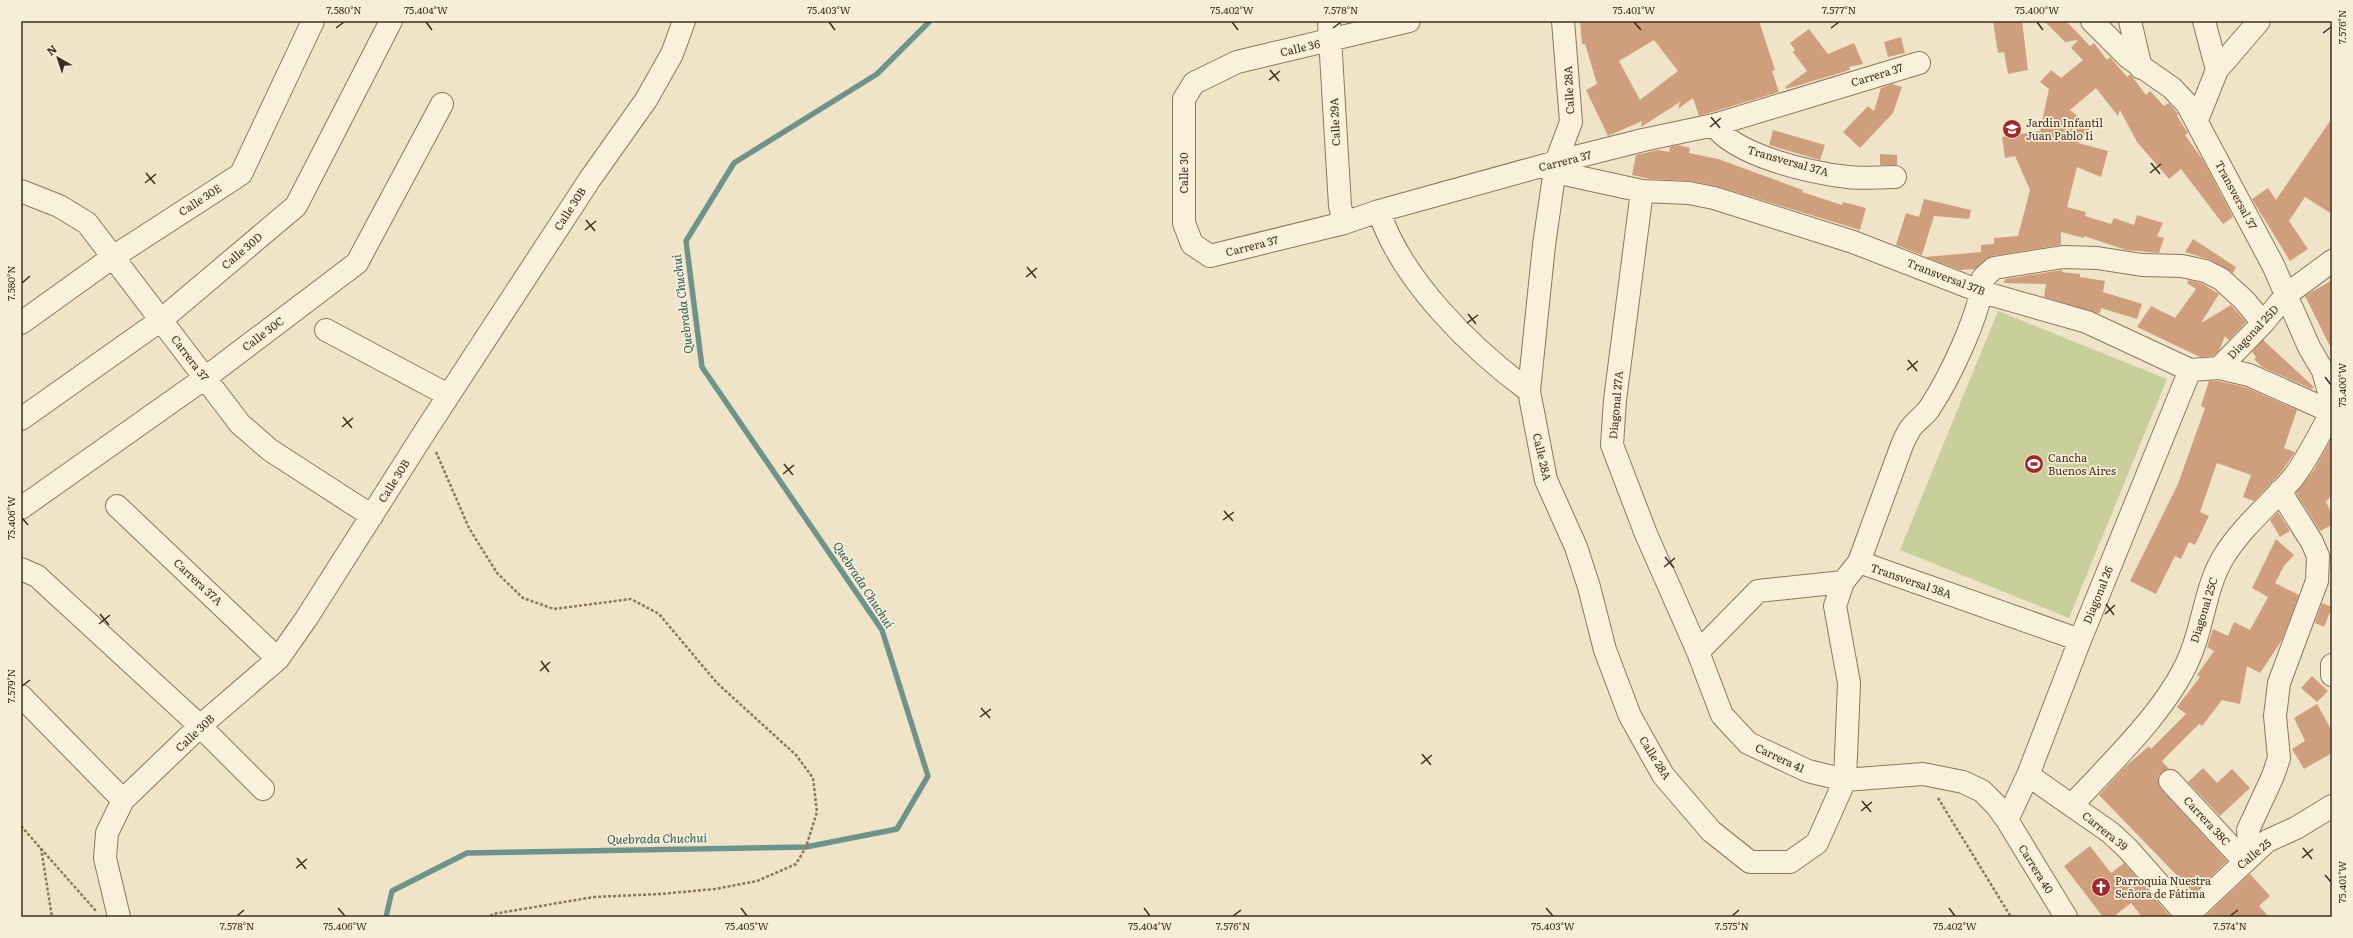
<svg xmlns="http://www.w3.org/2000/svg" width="2353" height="938" font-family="Literata,serif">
<rect width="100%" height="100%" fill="#f0e4c8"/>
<path fill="#c9cf9b" d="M 1998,311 L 2167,379 L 2069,618 L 1900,550 Z"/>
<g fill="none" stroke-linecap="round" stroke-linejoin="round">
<path stroke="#6f938a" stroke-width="5.5" d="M 386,917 L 392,891 L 467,853 L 806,847 L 897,829 L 928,776 L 882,630 L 702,367 L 686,241 L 734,163 L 877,74 L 930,21"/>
</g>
<path fill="#cf9f7d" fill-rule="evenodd" d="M 1580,21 L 1759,21 L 1775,70 L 1772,71 L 1779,92 L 1699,116 L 1693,98 L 1678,109 L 1680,102 L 1641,127 L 1642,121 L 1608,136 L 1586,90 L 1597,84 L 1585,44 L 1582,44 ZM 1654,40 L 1678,71 L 1640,100 L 1619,61 Z
M 1993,21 L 2022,21 L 2028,70 L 2008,74 L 2004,52 L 1998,53 Z
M 2044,21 L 2066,21 L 2090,46 L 2094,43 L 2107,60 L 2110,57 L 2127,77 L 2130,74 L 2146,95 L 2150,91 L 2164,106 L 2169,103 L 2178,114 L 2177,116 L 2188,133 L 2185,135 L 2203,160 L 2233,217 L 2223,224 L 2181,169 L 2169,179 L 2137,142 L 2120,110 L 2118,116 L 2096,88 L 2070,110 L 2091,127 L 2078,143 L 2108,151 L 2101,177 L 2077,167 L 2067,207 L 2086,212 L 2085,216 L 2111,224 L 2114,218 L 2134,225 L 2137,215 L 2163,223 L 2157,236 L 2164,238 L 2159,253 L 2126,250 L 2084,236 L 2084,238 L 2061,232 L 2061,245 L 1992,256 L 1975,269 L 1960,270 L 1925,257 L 1981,252 L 1981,245 L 1994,244 L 1994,238 L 2018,236 L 2030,190 L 2015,156 L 2005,158 L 2002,137 L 2040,131 L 2049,89 L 2040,82 L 2051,70 L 2061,78 L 2083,60 L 2071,48 L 2078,40 L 2065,42 Z
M 1809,29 L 1828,54 L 1854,43 L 1863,64 L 1849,67 L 1850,70 L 1786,89 L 1785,87 L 1807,71 L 1793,52 L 1795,50 L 1790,43 Z
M 1901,37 L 1905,53 L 1888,57 L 1884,42 Z
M 1892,84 L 1902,87 L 1893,113 L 1860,148 L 1843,132 L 1868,106 L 1874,111 L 1881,88 Z
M 2332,118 L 2332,214 L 2305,197 L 2289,221 L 2308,249 L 2290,261 L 2252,199 L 2268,188 L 2276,200 Z
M 1773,130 L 1825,145 L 1820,160 L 1769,145 Z
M 1678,145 L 1690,148 L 1689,153 L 1718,159 L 1803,190 L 1802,192 L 1842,205 L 1843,202 L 1866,208 L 1860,230 L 1716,186 L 1691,181 L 1650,179 L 1632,175 L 1636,155 L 1658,150 L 1669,152 L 1670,147 Z
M 1880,154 L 1897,155 L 1897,165 L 1880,165 Z
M 1924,199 L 1971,210 L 1969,219 L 1934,216 L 1922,255 L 1896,245 L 1906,213 L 1919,217 Z
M 2193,239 L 2236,267 L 2233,273 L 2211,260 L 2185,252 Z
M 2062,270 L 2062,272 L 2080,274 L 2080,277 L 2105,281 L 2103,292 L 2142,304 L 2137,319 L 2101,308 L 2100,313 L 2097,313 L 2044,297 L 2046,284 L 2004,283 L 2005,279 Z
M 2189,280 L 2201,283 L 2219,294 L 2201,323 L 2231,305 L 2246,322 L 2229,340 L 2225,336 L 2219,351 L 2213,356 L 2200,357 L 2137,327 L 2151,306 L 2175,318 L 2196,289 L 2187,283 Z
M 2332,280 L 2332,350 L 2305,296 Z
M 2263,340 L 2314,387 L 2312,389 L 2262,367 L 2254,359 L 2256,357 L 2252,352 Z
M 2209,381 L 2218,381 L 2245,387 L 2297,410 L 2284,448 L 2295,452 L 2282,471 L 2254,501 L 2243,497 L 2251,475 L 2217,463 L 2200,512 L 2209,516 L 2195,545 L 2189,542 L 2181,559 L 2175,556 L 2156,594 L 2130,581 L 2178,484 L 2205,408 L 2201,406 Z
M 2332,438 L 2332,495 L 2326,502 L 2332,514 L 2332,525 L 2320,531 L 2296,493 L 2314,470 Z
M 2278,512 L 2290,531 L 2280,537 L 2270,520 Z
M 2276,539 L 2294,555 L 2284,566 L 2275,583 L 2299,595 L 2282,640 L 2260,673 L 2247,666 L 2240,704 L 2222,700 L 2202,726 L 2199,724 L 2162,761 L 2169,769 L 2162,772 L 2158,777 L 2158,783 L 2161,789 L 2227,861 L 2194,893 L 2099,795 L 2125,767 L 2149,746 L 2151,749 L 2186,714 L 2177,707 L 2200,677 L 2197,675 L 2214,651 L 2207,647 L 2213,629 L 2228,636 L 2234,622 L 2250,630 L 2268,597 L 2252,588 Z
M 2322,603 L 2332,607 L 2324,627 L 2315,623 Z
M 2312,676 L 2328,691 L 2317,702 L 2301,688 Z
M 2317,704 L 2332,731 L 2332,753 L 2304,769 L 2292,749 L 2305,741 L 2294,718 Z
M 2203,768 L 2217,783 L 2232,769 L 2250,788 L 2220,816 L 2188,782 Z
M 2090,846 L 2111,873 L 2124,863 L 2171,917 L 2142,917 L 2131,903 L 2113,917 L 2103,917 L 2064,866 Z
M 2250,874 L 2270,896 L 2259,906 L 2269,917 L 2204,917 Z"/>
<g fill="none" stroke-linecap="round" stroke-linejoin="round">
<g stroke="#8d765c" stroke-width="24">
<path id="minor" d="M 1329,21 L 1340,206 L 1344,223
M 1409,21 L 1237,62 L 1194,83 L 1184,99 L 1184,223 L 1192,244 L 1210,256 L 1344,223 L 1379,211 L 1556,162 L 1643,140 L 1714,125 L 1919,63
M 1563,21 L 1571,122 L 1556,162 L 1544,245 L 1529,391 L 1546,480 L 1576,547 L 1589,587 L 1605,650 L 1630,716 L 1663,775 L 1711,831 L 1750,862 L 1790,862 L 1817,843 L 1845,780 L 1849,683 L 1835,606 L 1843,582 L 1859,562 L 2080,640
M 2092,21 L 2129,58 L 2172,88 L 2187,104 L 2273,265 L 2309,347 L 2323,371 L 2332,403
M 2130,21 L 2141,68
M 2204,21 L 2217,70
M 2197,120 L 2217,70 L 2259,21
M 1714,125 C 1736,156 1811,173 1848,177 C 1863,179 1880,177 1895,177
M 1556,162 L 1569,175 L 1642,191 L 1689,193 L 1714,198 L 1853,242 L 1982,292 L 2087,322 L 2190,370 L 2219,368 L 2249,375 L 2323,408 L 2332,408
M 21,191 L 59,206 L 87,223 L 240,424 L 270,450 L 372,516
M 1642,191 L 1615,400 L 1612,445 L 1646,534 L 1698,652 L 1722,715 L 1748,743 L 1808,771 L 1845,780 L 1923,774 L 1963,782 L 1982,791 L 1996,805 L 2007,820 L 2066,917
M 1379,211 C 1401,280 1472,349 1529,391
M 21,323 L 113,257 L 241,174 L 313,21
M 326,330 L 448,395
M 2219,368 L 2263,323 L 2286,295 L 2332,261
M 21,419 L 161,320 L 296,206 L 391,21
M 117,506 L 278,659
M 21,508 L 205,378 L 357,263 L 442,104
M 1859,562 L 1902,445 C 1904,440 1907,434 1910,429 C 1916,421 1924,416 1929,409 C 1949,379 1981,313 1983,278 L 1994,268 L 2063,257 L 2097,258 L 2142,265 L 2182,266 L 2205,271 L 2221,279 L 2244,300 L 2263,323
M 21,569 L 37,576 L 200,726 L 263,789
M 1698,652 L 1758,591 L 1843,582
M 2332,665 L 2332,675
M 21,696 L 123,800
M 2028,775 L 2111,833 L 2128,849 L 2188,917
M 2170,781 L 2244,861
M 2072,805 C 2110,764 2169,708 2190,656 C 2204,623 2205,587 2224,556 C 2242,527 2270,504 2292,479 C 2308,459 2320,433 2332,411
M 2007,820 L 2028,775 L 2080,640 L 2190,370
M 2250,855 L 2248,830 L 2273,776 L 2279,758 L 2275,716 L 2279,683 L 2317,581 L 2318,556 L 2312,542 L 2280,491
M 2187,916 L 2267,841 L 2296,828 L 2332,806
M 119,917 L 105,858 L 107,833 L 123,800 L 200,726 L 278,659 L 306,619 L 426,430 L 590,179 L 646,100 L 672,54 L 684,21"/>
</g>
<path stroke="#8d765c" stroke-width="2.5" stroke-dasharray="3 2" stroke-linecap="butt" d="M 436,452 L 469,528 L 497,573 L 523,598 L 554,609 L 631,599 L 659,614 L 717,683 L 796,755 L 813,778 L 817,812 L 806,847 L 796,864 L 757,881 L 715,889 L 660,894 L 594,897 L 493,914 L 489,917
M 1938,798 L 2011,917
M 21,826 L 96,911
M 41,848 L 52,917"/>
<use href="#minor" stroke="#faf1dc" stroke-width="22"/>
</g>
<path fill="none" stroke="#3d2e20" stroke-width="1.5" d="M 426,22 L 432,30M 829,22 L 835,30M 1232,22 L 1238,30M 1634,22 L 1641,30M 2037,22 L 2043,30M 336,28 L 344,22M 1333,28 L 1341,22M 1831,28 L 1839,22M 2323,33 L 2331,27M 1270,70 L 1279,81M 1269,80 L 1280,71M 1711,117 L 1720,128M 1710,127 L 1721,118M 2151,163 L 2160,174M 146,173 L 155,184M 2150,173 L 2161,164M 145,183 L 156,174M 586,220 L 595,231M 585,230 L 596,221M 1027,267 L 1036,278M 1026,277 L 1037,268M 22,283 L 30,276M 1468,314 L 1476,324M 1467,323 L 1478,315M 1908,360 L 1917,371M 1907,370 L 1918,361M 2325,377 L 2331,385M 343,417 L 352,428M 342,427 L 353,418M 784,464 L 793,475M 783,474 L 794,465M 1224,511 L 1233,521M 22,518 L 28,525M 1223,520 L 1234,512M 1665,557 L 1674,568M 1664,567 L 1675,558M 2106,604 L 2114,615M 100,614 L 109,625M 2105,614 L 2115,605M 99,624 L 110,615M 541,661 L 549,672M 540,671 L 550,662M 22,686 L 30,680M 981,708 L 990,718M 980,717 L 991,709M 1422,754 L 1431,765M 1421,764 L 1432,755M 1862,801 L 1871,812M 1861,811 L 1872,802M 2303,848 L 2312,859M 297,858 L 306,869M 2302,858 L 2313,849M 296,868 L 307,859M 2325,875 L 2331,882M 338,908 L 345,916M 741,908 L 747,916M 1144,908 L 1150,916M 1546,908 L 1553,916M 1949,908 L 1955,916M 237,916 L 244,910M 1233,916 L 1241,910M 1732,916 L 1739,910M 2230,916 L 2238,910"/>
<defs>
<g id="school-disc" transform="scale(1)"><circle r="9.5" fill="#9e2a2b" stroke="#f7eed8"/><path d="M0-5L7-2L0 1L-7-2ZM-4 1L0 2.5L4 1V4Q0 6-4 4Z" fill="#fff"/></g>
<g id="stadium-disc" transform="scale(1)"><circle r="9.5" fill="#9e2a2b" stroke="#f7eed8"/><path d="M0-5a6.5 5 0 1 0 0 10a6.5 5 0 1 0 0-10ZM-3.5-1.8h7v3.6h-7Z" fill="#fff"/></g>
<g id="church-disc" transform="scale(1)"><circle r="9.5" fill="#9e2a2b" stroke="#f7eed8"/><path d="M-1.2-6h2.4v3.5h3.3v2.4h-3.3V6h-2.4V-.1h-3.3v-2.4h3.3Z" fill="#fff"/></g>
</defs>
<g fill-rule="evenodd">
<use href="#school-disc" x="2012" y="129"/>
<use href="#stadium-disc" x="2034" y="464"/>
<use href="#church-disc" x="2101" y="887"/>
</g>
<g text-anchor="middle" stroke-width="3.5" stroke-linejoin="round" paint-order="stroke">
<g font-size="11" fill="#3d2e20" stroke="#f7eed8">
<text transform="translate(1300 48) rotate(-13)" y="4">Calle 36</text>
<text transform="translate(1877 75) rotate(-17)" y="4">Carrera 37</text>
<text transform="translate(1569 90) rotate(-93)" y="4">Calle 28A</text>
<text transform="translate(1335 122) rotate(-93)" y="4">Calle 29A</text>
<text transform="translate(1565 161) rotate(-14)" y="4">Carrera 37</text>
<text transform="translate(1788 161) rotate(16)" y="4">Transversal 37A</text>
<text transform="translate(1184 173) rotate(-90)" y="4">Calle 30</text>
<text transform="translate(2236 195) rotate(62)" y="4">Transversal 37</text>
<text transform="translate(200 200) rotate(-33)" y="4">Calle 30E</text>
<text transform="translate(570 209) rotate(-57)" y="4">Calle 30B</text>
<text transform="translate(1252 246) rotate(-14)" y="4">Carrera 37</text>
<text transform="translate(242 251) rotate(-40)" y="4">Calle 30D</text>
<text transform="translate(1946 277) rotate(21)" y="4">Transversal 37B</text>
<text transform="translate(2253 332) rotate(-47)" y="4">Diagonal 25D</text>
<text transform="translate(263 334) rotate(-37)" y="4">Calle 30C</text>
<text transform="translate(190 358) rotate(53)" y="4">Carrera 37</text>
<text transform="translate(1616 405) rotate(-85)" y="4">Diagonal 27A</text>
<text transform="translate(1542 457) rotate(77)" y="4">Calle 28A</text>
<text transform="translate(394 481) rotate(-58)" y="4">Calle 30B</text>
<text transform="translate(1911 581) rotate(19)" y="4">Transversal 38A</text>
<text transform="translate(198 582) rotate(43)" y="4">Carrera 37A</text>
<text transform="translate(2098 595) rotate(-68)" y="4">Diagonal 26</text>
<text transform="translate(2204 610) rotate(-73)" y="4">Diagonal 25C</text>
<text transform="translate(195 733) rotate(-43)" y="4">Calle 30B</text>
<text transform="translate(1655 758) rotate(58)" y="4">Calle 28A</text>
<text transform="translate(1780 758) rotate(25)" y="4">Carrera 41</text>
<text transform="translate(2207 821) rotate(47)" y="4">Carrera 38C</text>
<text transform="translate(2105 831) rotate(39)" y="4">Carrera 39</text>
<text transform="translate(2254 854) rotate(-39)" y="4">Calle 25</text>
<text transform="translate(2036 869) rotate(58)" y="4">Carrera 40</text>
</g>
<g font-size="11" fill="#3d2e20" stroke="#f7eed8" text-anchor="start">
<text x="2026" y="127">Jardin Infantil<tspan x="2026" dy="13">Juan Pablo Ii</tspan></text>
<text x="2048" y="462">Cancha<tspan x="2048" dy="13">Buenos Aires</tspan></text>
<text x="2115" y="885">Parroquia Nuestra<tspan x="2115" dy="13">Señora de Fátima</tspan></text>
</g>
<g font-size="12" font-style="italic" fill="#2f5d5a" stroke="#f7eed8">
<text transform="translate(683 304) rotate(-97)" y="4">Quebrada Chuchuí</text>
<text transform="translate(863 585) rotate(57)" y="4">Quebrada Chuchuí</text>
<text transform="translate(657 839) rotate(-1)" y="4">Quebrada Chuchuí</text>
</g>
</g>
<rect width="2353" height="938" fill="none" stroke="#f7eed8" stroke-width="44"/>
<g transform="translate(58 58) rotate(321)" stroke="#f7eed8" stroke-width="3" paint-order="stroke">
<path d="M0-3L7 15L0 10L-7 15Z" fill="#3d2e20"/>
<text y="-6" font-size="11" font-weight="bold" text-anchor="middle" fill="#3d2e20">N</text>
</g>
<rect x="22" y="22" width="2309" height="894" fill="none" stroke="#3d2e20" stroke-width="1.5"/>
<g font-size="10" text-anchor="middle" fill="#3d2e20">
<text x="344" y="14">7.580°N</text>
<text x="426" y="14">75.404°W</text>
<text x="829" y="14">75.403°W</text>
<text x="1232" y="14">75.402°W</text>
<text x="1341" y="14">7.578°N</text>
<text x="1634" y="14">75.401°W</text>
<text x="1839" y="14">7.577°N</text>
<text x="2037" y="14">75.400°W</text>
<text transform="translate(2342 27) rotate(-90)" y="4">7.576°N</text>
<text transform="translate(11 283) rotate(-90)" y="4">7.580°N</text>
<text transform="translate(2342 385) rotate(-90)" y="4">75.400°W</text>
<text transform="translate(11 518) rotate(-90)" y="4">75.406°W</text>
<text transform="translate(11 686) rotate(-90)" y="4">7.579°N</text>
<text transform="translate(2342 882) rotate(-90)" y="4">75.401°W</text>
<text x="237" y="930">7.578°N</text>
<text x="345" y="930">75.406°W</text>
<text x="747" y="930">75.405°W</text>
<text x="1150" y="930">75.404°W</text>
<text x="1233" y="930">7.576°N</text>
<text x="1553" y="930">75.403°W</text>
<text x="1732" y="930">7.575°N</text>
<text x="1955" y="930">75.402°W</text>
<text x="2230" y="930">7.574°N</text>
</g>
</svg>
